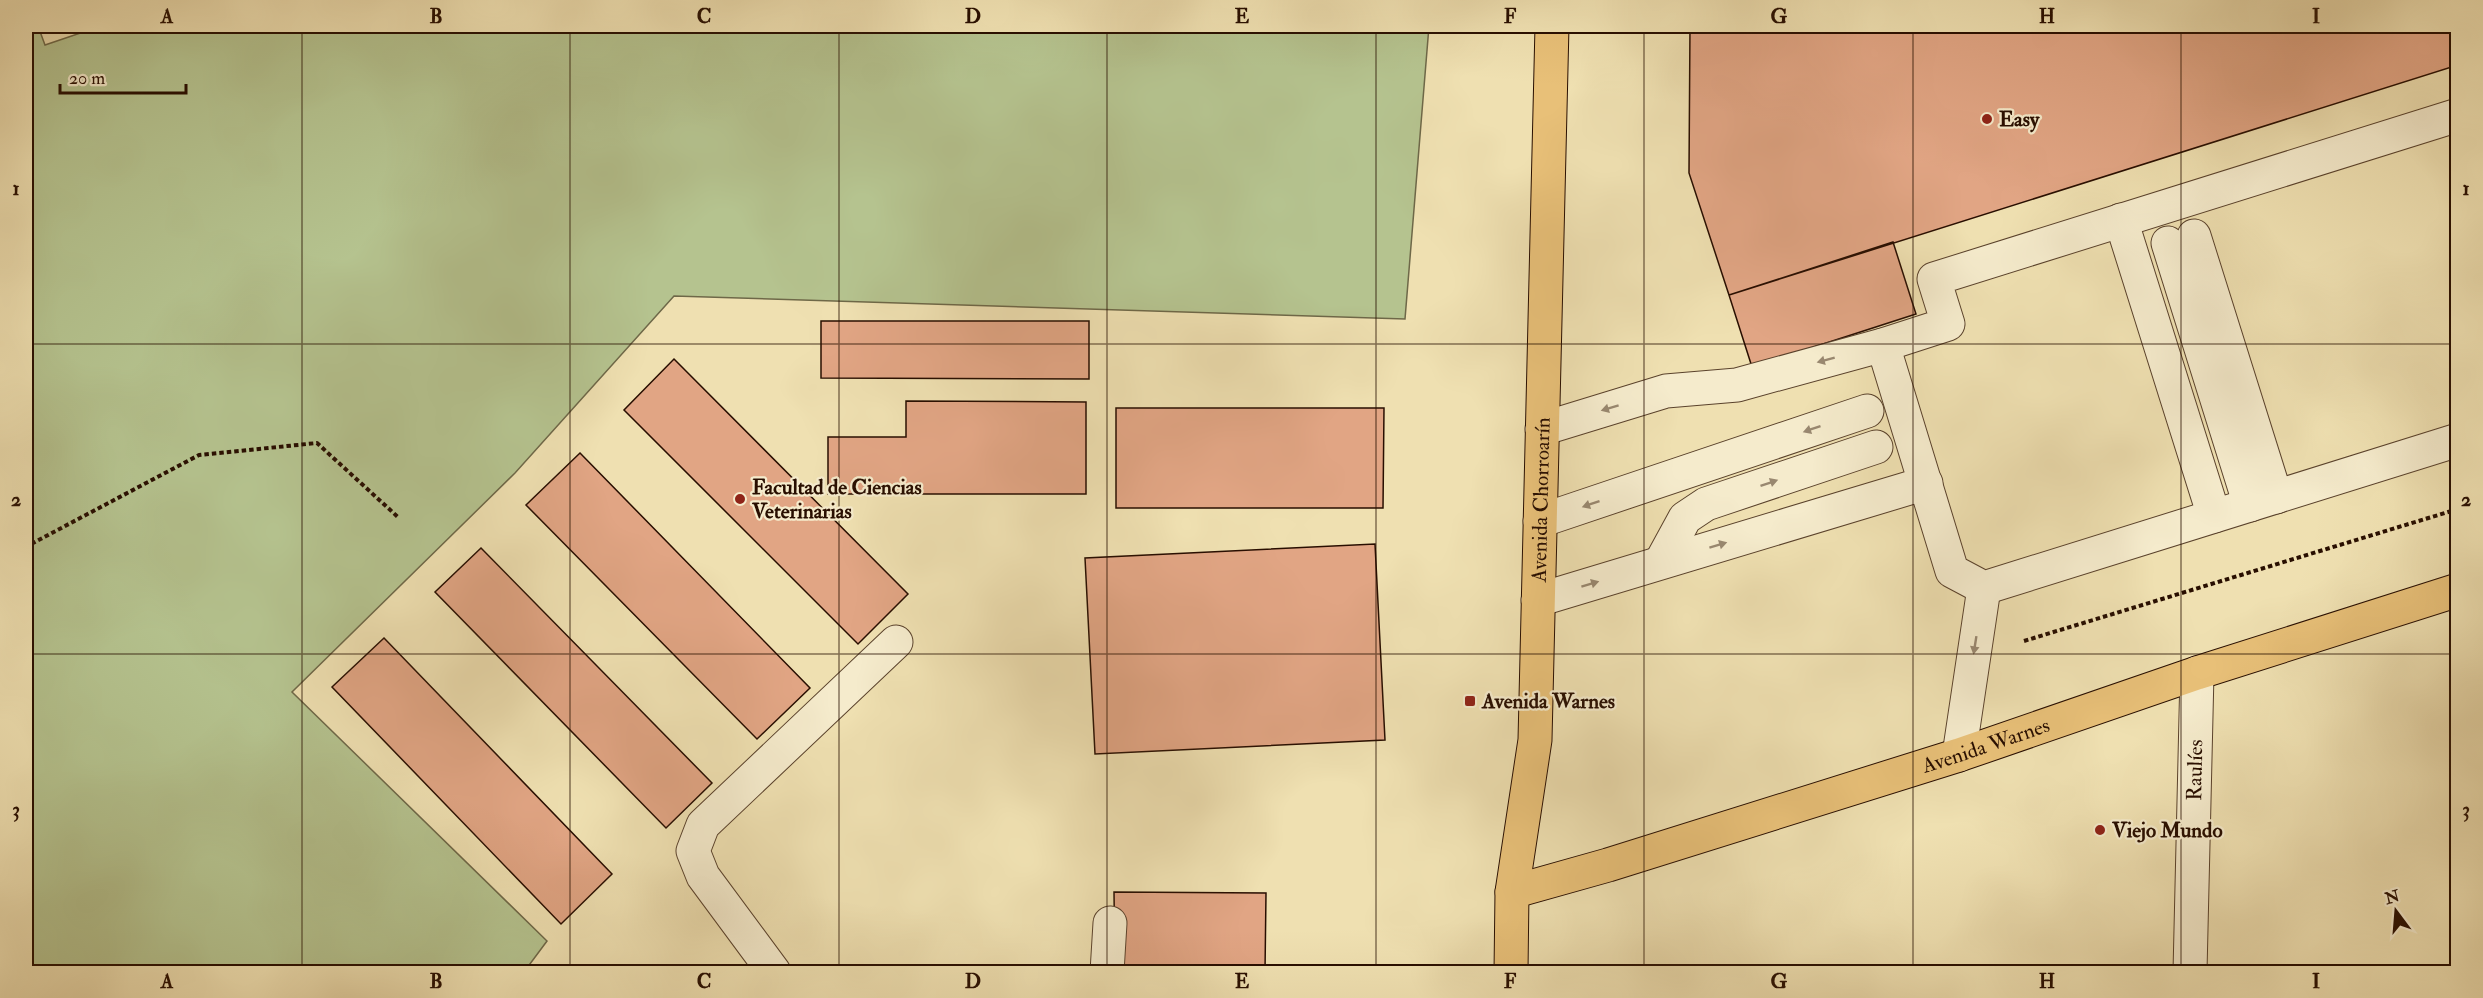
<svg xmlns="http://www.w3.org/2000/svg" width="2483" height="998" font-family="'IM FELL Double Pica',serif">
<rect width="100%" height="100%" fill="#efe0b1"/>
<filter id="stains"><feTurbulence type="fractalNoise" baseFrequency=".00333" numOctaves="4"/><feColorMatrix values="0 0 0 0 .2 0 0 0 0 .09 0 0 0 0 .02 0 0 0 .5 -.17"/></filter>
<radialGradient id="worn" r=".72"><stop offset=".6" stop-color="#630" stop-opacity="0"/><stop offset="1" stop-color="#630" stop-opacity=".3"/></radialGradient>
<path fill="#b5c38f" stroke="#6e6848" stroke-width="1.5" d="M 26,26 L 38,26 L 45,45 L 101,26 L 1429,26 L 1405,319 L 674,296 L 515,473 L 292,692 L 547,941 L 524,972 L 26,972 Z"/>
<path fill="#e1a584" stroke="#280e00" stroke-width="1.5" d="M 1690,26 L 2458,26 L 2458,65 L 1729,295 L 1689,173 Z
M 1893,242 L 1916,314 L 1752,367 L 1729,295 Z
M 821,321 L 1089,321 L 1089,379 L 821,378 Z
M 674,359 L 908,594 L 858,644 L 624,410 Z
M 906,401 L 1086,402 L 1086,494 L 828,494 L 828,437 L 906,437 Z
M 1116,408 L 1384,408 L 1383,508 L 1116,508 Z
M 580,453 L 810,688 L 757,739 L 526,505 Z
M 1375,544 L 1385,740 L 1095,754 L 1085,558 Z
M 481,548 L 712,783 L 666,828 L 435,592 Z
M 384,638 L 612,874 L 561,924 L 332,687 Z
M 1114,892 L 1266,893 L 1265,972 L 1115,972 Z"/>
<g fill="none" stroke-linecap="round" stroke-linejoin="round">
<g stroke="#5a422c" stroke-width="35">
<g id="minor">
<path d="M 2121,220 L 2214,516"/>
<path d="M 2194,236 L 2276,497"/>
<path d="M 2168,243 L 2250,505"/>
<path d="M 1883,345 L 1952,571 L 1984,588 L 2458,440"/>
<path d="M 1542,429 L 1666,391 L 1737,385 L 1883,345 L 1948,324 L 1934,279 L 2458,115"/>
<path d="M 1540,521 L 1867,411"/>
<path d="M 1661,562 L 1685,518 L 1706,504 L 1876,447"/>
<path d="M 1538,600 L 1926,483"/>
<path d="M 1959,755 L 1984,588"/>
<path d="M 774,972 L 703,876 L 693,851 L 703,825 L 896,642"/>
<path d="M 1107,972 L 1110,923"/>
<path id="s1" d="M 2190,972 L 2197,673"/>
</g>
</g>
<g stroke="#280e00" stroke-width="35">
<g id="major">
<path id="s2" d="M 1512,892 L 1608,865 L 1959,755 L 2197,673 L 2458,590"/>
<path id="s3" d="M 1511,972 L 1512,892 L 1535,740 L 1552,26"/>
</g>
</g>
<path stroke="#280e00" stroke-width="4" stroke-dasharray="4.5 3" stroke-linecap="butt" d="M 26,549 L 33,543 L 199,455 L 317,443 L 399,518
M 2024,641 L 2458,509"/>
<use href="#minor" stroke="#f5ebcc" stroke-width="33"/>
<use href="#major" stroke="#e8c078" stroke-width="33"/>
</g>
<defs><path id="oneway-solid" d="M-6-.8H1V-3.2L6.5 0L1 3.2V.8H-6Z" transform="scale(1.5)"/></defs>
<g fill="#998870">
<use href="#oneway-solid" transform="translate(1826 360) rotate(165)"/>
<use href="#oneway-solid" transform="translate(1610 408) rotate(163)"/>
<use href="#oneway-solid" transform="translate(1812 429) rotate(161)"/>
<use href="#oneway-solid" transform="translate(1769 483) rotate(-19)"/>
<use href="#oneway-solid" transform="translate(1591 504) rotate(161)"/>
<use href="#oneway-solid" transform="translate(1718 545) rotate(-17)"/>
<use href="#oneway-solid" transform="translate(1590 584) rotate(-17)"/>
<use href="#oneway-solid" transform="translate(1975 645) rotate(99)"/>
</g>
<path fill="none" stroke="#280e00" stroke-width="1.5" stroke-opacity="0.55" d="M 302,26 L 302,972M 570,26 L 570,972M 839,26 L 839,972M 1107,26 L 1107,972M 1376,26 L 1376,972M 1644,26 L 1644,972M 1913,26 L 1913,972M 2181,26 L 2181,972M 26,344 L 2458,344M 26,654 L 2458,654"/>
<g fill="#8f2418" stroke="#f5ebcc" stroke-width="2">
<circle cx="1987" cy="119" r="6"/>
<circle cx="740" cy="499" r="6"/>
<rect x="1464" y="695" width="12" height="12" rx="3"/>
<circle cx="2100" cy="830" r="6"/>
</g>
<g text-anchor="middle" stroke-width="4.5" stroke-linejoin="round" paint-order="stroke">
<g font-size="21" font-weight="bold" fill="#280e00" stroke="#f5ebcc" text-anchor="start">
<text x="1999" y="126">Easy</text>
<text x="752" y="494">Facultad de Ciencias<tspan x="752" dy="24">Veterinarias</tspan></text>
<text x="1482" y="708">Avenida Warnes</text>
<text x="2112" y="837">Viejo Mundo</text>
</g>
<g font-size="21" fill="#280e00" stroke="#f5ebcc">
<text dy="7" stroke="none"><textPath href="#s3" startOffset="474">Avenida Chorroarín</textPath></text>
<text dy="7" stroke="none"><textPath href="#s2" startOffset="496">Avenida Warnes</textPath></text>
<text dy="7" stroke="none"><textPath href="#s1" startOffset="202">Raulíes</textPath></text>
</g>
</g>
<rect width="2483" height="998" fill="none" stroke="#efe0b1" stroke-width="66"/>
<g transform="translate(2396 911) rotate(344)" stroke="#f5ebcc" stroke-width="4.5" paint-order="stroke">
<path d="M0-4.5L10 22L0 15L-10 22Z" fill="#280e00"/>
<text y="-9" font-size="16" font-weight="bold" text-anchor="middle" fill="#280e00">N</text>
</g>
<path d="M60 84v9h126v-9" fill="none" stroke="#280e00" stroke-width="3"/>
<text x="69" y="84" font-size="18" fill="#280e00" stroke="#f5ebcc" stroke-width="4.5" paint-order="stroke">20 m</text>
<rect x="33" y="33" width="2417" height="932" fill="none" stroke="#280e00" stroke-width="2"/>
<g font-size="20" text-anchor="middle" font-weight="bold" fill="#280e00">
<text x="167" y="23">A</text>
<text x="436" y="23">B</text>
<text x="704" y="23">C</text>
<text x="973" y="23">D</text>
<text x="1242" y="23">E</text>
<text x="1510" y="23">F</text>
<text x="1779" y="23">G</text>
<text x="2047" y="23">H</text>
<text x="2316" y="23">I</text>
<text x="16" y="195">1</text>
<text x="2466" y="195">1</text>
<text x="16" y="506">2</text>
<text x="2466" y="506">2</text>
<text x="16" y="816">3</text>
<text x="2466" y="816">3</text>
<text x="167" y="988">A</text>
<text x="436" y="988">B</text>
<text x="704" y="988">C</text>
<text x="973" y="988">D</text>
<text x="1242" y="988">E</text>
<text x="1510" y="988">F</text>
<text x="1779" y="988">G</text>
<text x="2047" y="988">H</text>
<text x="2316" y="988">I</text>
</g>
<rect width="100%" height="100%" filter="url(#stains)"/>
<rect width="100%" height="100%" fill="url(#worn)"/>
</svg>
